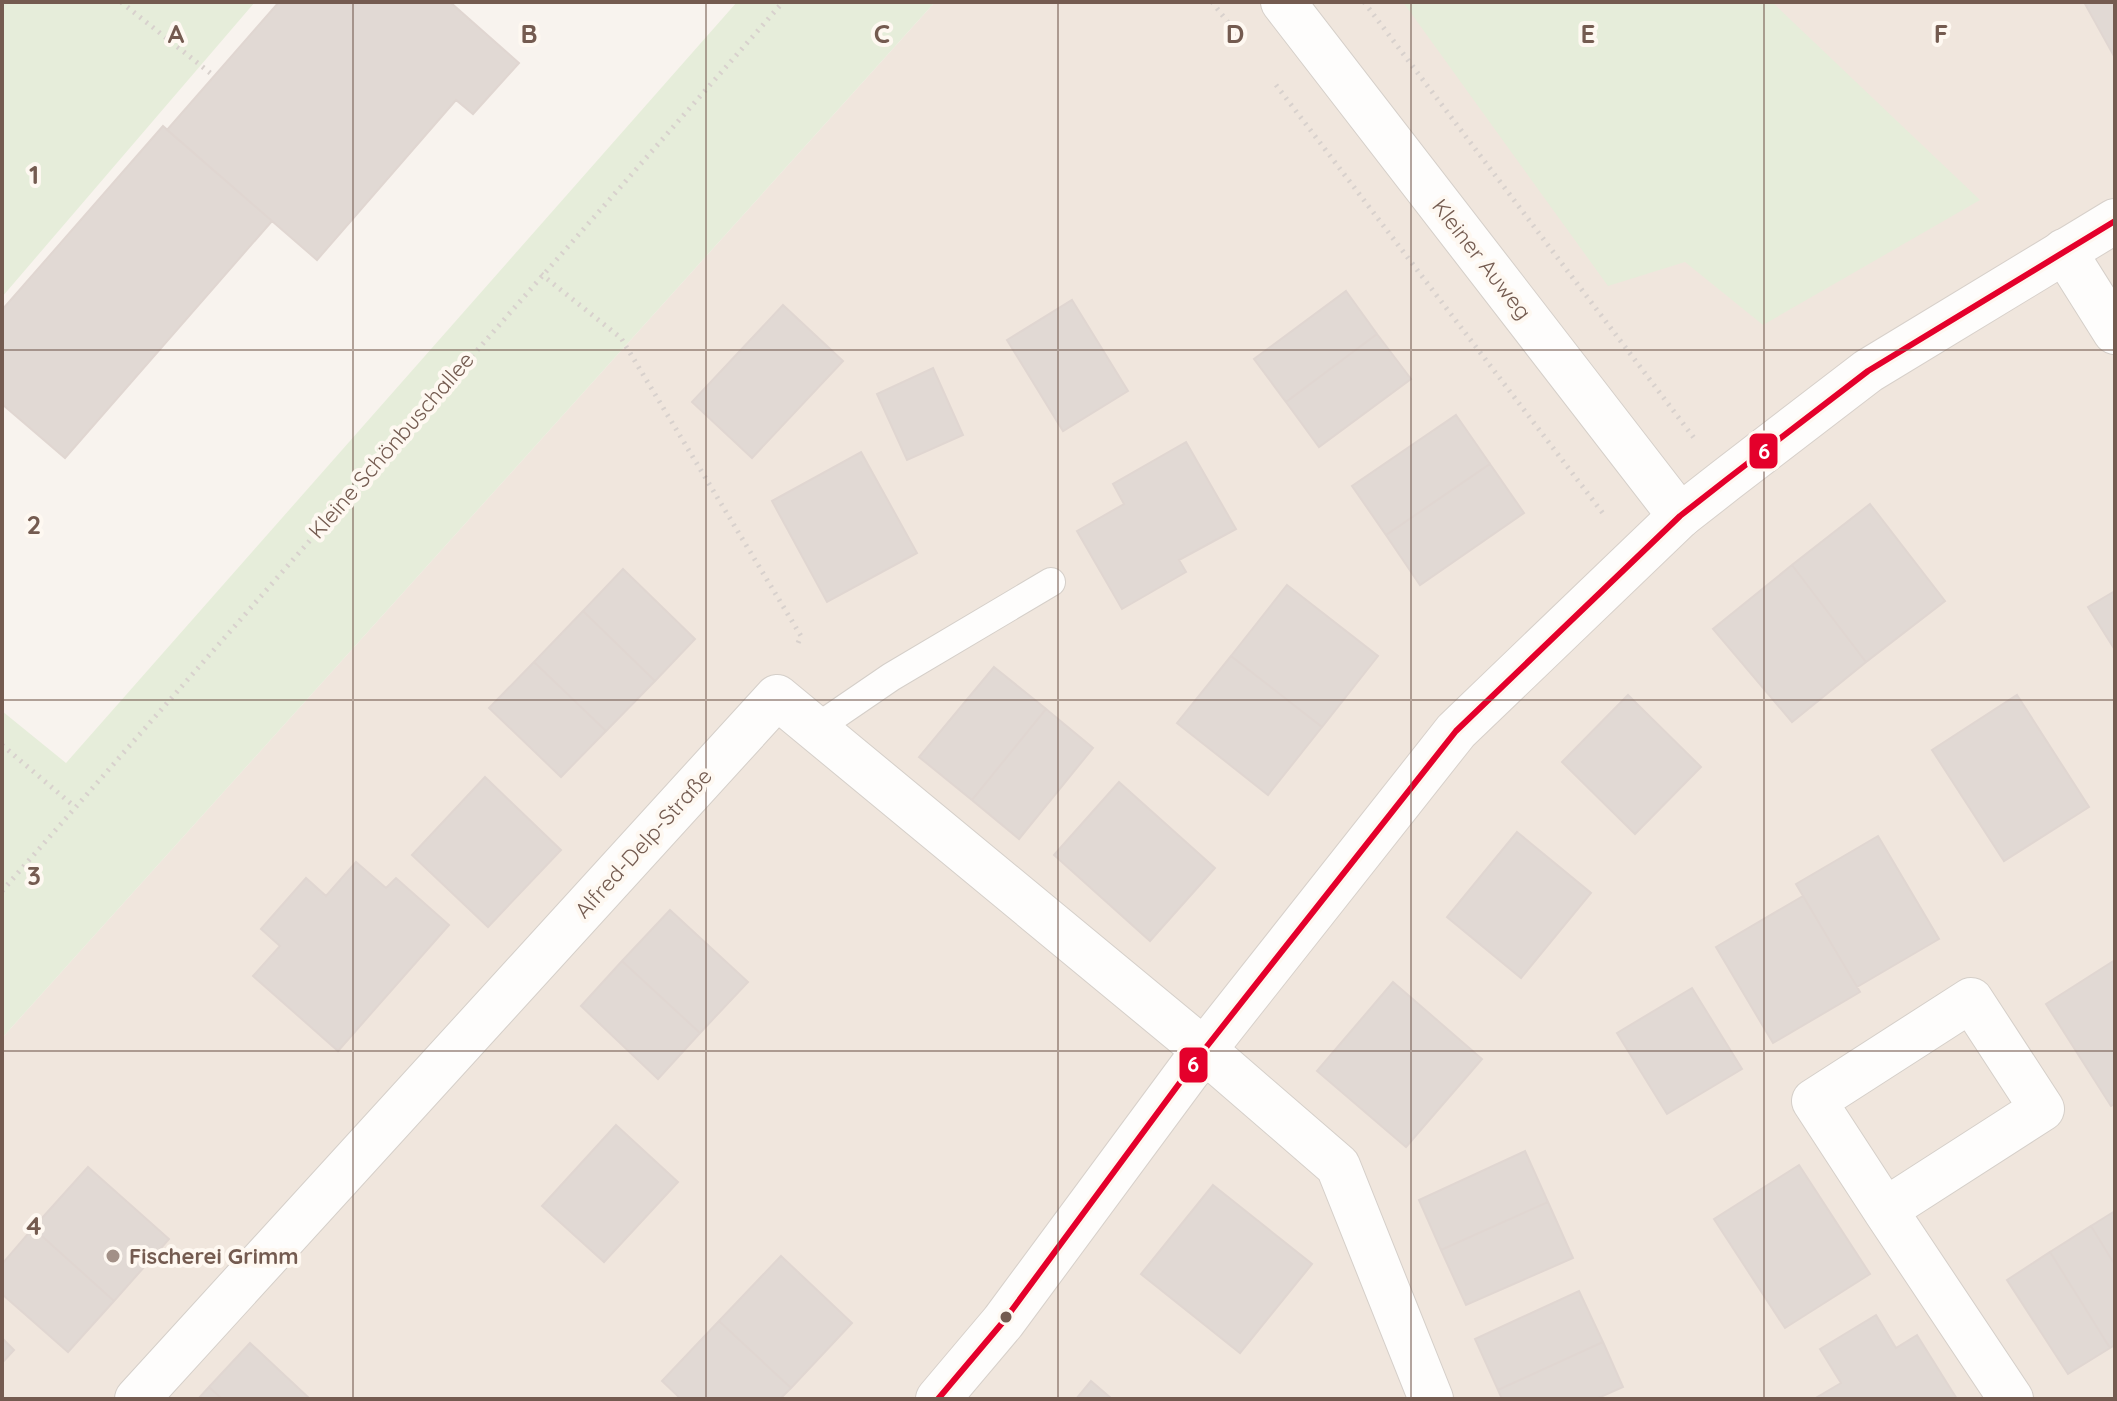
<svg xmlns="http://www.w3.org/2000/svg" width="2117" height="1401" font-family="Quicksand,sans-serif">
<rect width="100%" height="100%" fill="#f8f3ee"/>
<path fill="#f0e6dd" d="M 935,2 L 2115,2 L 2115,1399 L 2,1399 L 2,1038 Z"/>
<path fill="#e6edda" d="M 2,2 L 255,2 L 2,297 Z
M 737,2 L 935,2 L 2,1038 L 2,711 L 66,763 Z
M 1403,2 L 1772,2 L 1980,200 L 1763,325 L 1685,262 L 1608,286 Z"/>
<path fill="#e1d9d4" stroke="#e0d6d1" stroke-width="2" d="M 279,2 L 450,2 L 519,63 L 473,114 L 456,100 L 317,260 L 167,130 Z
M 2084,2 L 2115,2 L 2115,58 Z
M 163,126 L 272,221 L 65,458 L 2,404 L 2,310 Z
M 1346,291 L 1377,334 L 1286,402 L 1254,359 Z
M 1072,300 L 1128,391 L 1063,431 L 1007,340 Z
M 783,305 L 843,361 L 752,458 L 692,402 Z
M 1377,334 L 1411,379 L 1319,447 L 1286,402 Z
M 933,368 L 963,435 L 907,460 L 877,394 Z
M 1456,415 L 1490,464 L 1386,535 L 1352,486 Z
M 1186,442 L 1236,529 L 1179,560 L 1186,572 L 1122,609 L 1077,531 L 1124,504 L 1113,484 Z
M 861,452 L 917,553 L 827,602 L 772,501 Z
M 1490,464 L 1524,513 L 1420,585 L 1386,535 Z
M 1870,504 L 1945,601 L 1866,662 L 1792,565 Z
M 1792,565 L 1866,662 L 1792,722 L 1713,629 Z
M 623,569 L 695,639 L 655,681 L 583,611 Z
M 1287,585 L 1378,656 L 1322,727 L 1231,656 Z
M 2115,591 L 2115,650 L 2088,607 Z
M 583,611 L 655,681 L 606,731 L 534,662 Z
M 1231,656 L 1322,727 L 1268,795 L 1177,723 Z
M 534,662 L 606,731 L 561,777 L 489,708 Z
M 994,667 L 1046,709 L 972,800 L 919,757 Z
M 1628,695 L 1701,767 L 1635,834 L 1562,762 Z
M 2017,695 L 2089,807 L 2004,861 L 1932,750 Z
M 1046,709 L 1093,748 L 1019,839 L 972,800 Z
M 485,777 L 561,850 L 488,927 L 412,855 Z
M 1119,782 L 1215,868 L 1150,941 L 1054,855 Z
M 1517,832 L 1591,893 L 1521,978 L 1447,917 Z
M 1878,836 L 1939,939 L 1857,987 L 1796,884 Z
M 356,862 L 386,888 L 396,878 L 449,925 L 338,1051 L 253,976 L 280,946 L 261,929 L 306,878 L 326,896 Z
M 1803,896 L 1860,992 L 1773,1043 L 1716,947 Z
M 670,910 L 748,982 L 700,1033 L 622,961 Z
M 2115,960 L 2115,1104 L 2111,1106 L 2046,1004 Z
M 622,961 L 700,1033 L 658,1079 L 581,1006 Z
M 1393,982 L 1482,1059 L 1406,1147 L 1317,1071 Z
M 1692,988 L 1742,1069 L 1667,1114 L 1617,1033 Z
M 616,1125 L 678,1182 L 604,1262 L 542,1206 Z
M 1525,1151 L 1548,1202 L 1441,1250 L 1419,1200 Z
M 1799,1165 L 1870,1274 L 1785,1328 L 1714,1219 Z
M 88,1167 L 169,1239 L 114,1301 L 33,1228 Z
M 1213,1185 L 1312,1264 L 1240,1353 L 1141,1274 Z
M 1548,1202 L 1573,1258 L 1466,1305 L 1441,1250 Z
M 2115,1211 L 2115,1265 L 2091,1226 Z
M 2091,1226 L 2115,1265 L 2115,1345 L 2110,1348 L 2050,1252 Z
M 33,1228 L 114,1301 L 68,1352 L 2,1294 L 2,1264 Z
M 2050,1252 L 2110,1348 L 2068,1374 L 2007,1280 Z
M 781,1256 L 852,1323 L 791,1388 L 719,1321 Z
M 1579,1291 L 1603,1342 L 1498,1390 L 1475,1339 Z
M 1876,1315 L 1896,1348 L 1917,1335 L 1957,1399 L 1814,1399 L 1841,1383 L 1820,1349 Z
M 719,1321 L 791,1388 L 780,1399 L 681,1399 L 662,1381 Z
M 2,1338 L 14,1350 L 2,1363 Z
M 1603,1342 L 1623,1387 L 1596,1399 L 1502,1399 L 1498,1390 Z
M 250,1343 L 310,1399 L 222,1399 L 209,1387 Z
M 1091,1381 L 1112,1399 L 1076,1399 Z
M 209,1387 L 222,1399 L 198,1399 Z"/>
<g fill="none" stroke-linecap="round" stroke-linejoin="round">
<g stroke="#d5cfc9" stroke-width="30">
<path id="lane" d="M 815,729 L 891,677 L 1051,582"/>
</g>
<g stroke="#d5cfc9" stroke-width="46">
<path id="street" d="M 1283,2 L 1680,516
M 2064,251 L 2115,332
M 1971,1000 L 2042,1109 L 1885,1210 L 1814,1101 Z
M 1885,1210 L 2011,1399
M 137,1399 L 777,697 L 1204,1050 L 1338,1166 L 1431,1399"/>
</g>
<g stroke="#d7d0ca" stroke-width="46">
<path id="secondary" d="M 938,1399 L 1003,1322 L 1204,1050 L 1456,731 L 1680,516 L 1726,480 L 1868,371 L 2115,221"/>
</g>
<path stroke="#d8d1cd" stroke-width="5" stroke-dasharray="2 6" stroke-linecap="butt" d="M 121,2 L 214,76
M 1212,2 L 1241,39
M 1364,2 L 1694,438
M 1276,85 L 1605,516
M 541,274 L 621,338 L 801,636 L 796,648
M 2,745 L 75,807
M 2,891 L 783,2"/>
<use href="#lane" stroke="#fefdfc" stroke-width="28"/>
<use href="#street" stroke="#fefdfc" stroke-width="44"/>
<use href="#secondary" stroke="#fefdfc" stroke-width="44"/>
<g stroke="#fef8f1" stroke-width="12">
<path id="bus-1" d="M 938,1399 L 1003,1322 L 1204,1050 L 1456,731 L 1680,516 L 1726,480 L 1868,371 L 2115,221"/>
</g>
<use href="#bus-1" stroke="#e4002b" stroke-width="6"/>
</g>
<path fill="none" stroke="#745b50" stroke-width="2" stroke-opacity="0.55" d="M 353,2 L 353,1399M 706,2 L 706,1399M 1058,2 L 1058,1399M 1411,2 L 1411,1399M 1764,2 L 1764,1399M 2,350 L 2115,350M 2,700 L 2115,700M 2,1051 L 2115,1051"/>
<circle fill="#a29087" stroke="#fef8f1" stroke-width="3" cx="113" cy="1256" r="8"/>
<circle fill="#745b50" stroke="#fef8f1" stroke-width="3" cx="1006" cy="1317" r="7"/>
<g text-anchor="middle" stroke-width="8" stroke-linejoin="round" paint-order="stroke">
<g font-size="22" fill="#745b50" stroke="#fef8f1">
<text transform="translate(1482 259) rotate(52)" y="8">Kleiner Auweg</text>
<text transform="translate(391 445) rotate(-49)" y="8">Kleine Schönbuschallee</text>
<text transform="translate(643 843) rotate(-48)" y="8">Alfred-Delp-Straße</text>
</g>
<g font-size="22" font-weight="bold" fill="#745b50" stroke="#fef8f1" text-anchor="start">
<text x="129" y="1264">Fischerei Grimm</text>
</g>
</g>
<g font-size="26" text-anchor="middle" font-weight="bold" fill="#745b50" stroke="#fef8f1" stroke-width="8" stroke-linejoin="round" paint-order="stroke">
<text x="176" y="43">A</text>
<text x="529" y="43">B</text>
<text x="882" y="43">C</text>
<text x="1235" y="43">D</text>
<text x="1588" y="43">E</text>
<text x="1941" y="43">F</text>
<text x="34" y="184">1</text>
<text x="34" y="534">2</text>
<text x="34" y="885">3</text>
<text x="34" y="1235">4</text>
</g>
<g stroke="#fef8f1" stroke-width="3">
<rect x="1748" y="432" width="31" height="38" rx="8" fill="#e4002b"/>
<rect x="1178" y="1046" width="31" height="38" rx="8" fill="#e4002b"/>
</g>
<g font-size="22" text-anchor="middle" font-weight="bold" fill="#fff">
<text x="1764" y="459">6</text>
<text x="1193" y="1072">6</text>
</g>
<rect width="2117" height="1401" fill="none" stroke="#745b50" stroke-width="8"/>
</svg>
